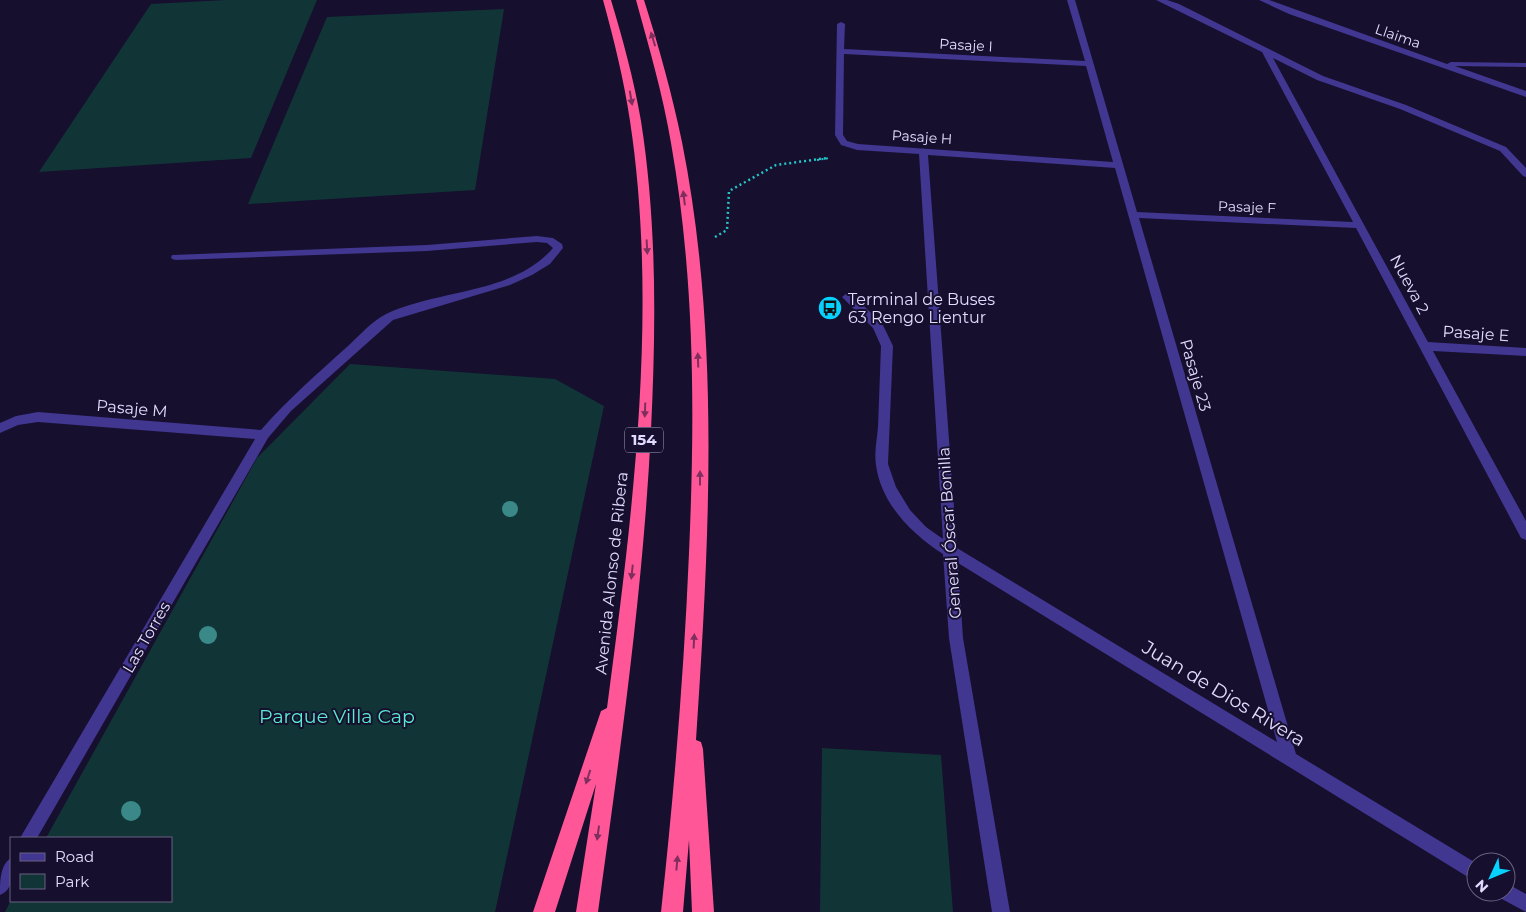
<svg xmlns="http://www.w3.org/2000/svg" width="1526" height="912" viewBox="0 0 1526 912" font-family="Montserrat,sans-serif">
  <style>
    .green { fill: #113537 }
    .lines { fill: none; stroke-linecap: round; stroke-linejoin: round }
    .path-far1 { stroke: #25c4c9; stroke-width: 2; stroke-dasharray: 2 2.5; stroke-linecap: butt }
    .path { stroke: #25c4c9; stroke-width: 2.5; stroke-dasharray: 2 3; stroke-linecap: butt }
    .minor { fill: #413690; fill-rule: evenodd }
    .highway { fill: #ff5698; fill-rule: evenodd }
    .tree { fill: #3b8888 }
    .oneway { fill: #7f2f5d }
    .labels { text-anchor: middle; stroke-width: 4; stroke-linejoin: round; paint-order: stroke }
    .far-street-label { font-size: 14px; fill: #e2dbff; stroke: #160f2d }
    .shield { fill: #160f2d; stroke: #a59ec0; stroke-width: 1 }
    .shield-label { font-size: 15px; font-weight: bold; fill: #e2dbff }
    .street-label { font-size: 16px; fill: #e2dbff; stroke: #160f2d }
    .poi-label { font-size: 16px; fill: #e2dbff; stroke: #160f2d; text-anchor: start }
    .near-street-label { font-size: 19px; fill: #e2dbff; stroke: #160f2d }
    .near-park-label { font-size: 19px; fill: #5aebd3; stroke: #160f2d }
  </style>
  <rect width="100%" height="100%" fill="#160f2d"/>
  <path class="green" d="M226,0H317L251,158L39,172L151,4Z
    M504,9L475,190L248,204L327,17Z
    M350,364L555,379L604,406L495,912H5L11,900L171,901V838H46L257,458Z
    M822,748L941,755L953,912H820Z"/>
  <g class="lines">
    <path class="path-far1" d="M817,160L830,158"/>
    <path class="path" d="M715,237L727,230L729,191L776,165L827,158"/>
    <path class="minor" d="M1067,0H1075L1137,212L1353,222L1262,52L1156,0H1167L1179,4L1323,76L1406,105L1506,147L1526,168V177L1523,176L1500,151L1400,109L1317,80L1273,58L1428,342L1526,348V356L1433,351L1526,521V540L1521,538L1356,228L1139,218L1296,754L1476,863V882L958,563L963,638L1010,912H992L949,638L943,554C912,534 881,504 876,465C874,453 877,439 878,427C879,400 880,373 881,346L873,328L842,297L847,293L851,294L882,323L893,346L888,464L896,487L910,510L926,527L943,539L919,154L857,150L841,145L835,135L837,24L841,22L845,24L844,49L1085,61ZM844,54L1086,66L1113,162L858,144L847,141L843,135ZM928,155L1115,168L1277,742L957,548Z
      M1259,0H1269L1447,64L1451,62L1526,63V67L1455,66L1526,91V97L1289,14Z
      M537,236L553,238L562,244L563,248L550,264L532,275L510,285L393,320L291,411L268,438L37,838H20L255,439L38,422L18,425L0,433V423L16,416L38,412L261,430C288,399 318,373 348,346C360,335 372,321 386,314C439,289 512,295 553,248L547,243L537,242L427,251L176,260L172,259L171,257L172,255L427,245Z
      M11,858C12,872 15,889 0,895C0,881 0,865 11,858Z
      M1506,883L1526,894V912L1500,898L1497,892H1506Z"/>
    <path class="highway" d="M603,0H611C623,40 634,80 641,121C657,223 656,327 651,430C643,592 620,752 598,912H576L596,784L555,912H533L599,717L601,711L607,708C632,519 659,312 630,121C624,80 614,40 603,0Z
      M636,0H644C659,47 672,94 682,142C721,338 709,543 696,740L701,742L703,749L714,912H692L689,840L683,912H661C674,793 684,673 689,553C695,416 695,278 671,143C663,95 649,47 636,0Z"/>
  </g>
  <g class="tree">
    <circle cx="510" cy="509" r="8"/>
    <circle cx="208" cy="635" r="9"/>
    <circle cx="131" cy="811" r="10"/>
  </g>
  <defs><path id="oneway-solid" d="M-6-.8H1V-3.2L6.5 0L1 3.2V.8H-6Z" transform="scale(1.25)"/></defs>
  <g class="oneway">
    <use href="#oneway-solid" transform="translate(653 39) rotate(-107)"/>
    <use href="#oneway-solid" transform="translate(631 98) rotate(80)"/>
    <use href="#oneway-solid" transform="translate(684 198) rotate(-97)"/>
    <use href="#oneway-solid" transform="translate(647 247) rotate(87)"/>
    <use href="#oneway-solid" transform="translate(698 360) rotate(-92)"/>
    <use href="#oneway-solid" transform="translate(645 410) rotate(92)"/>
    <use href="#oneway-solid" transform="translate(700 478) rotate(-90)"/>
    <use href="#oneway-solid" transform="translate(632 572) rotate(96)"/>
    <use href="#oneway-solid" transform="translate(694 641) rotate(-87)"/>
    <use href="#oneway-solid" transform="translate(588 777) rotate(108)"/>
    <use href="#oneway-solid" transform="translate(598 833) rotate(98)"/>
    <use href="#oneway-solid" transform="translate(677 863) rotate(-85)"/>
  </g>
  <defs>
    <g id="bus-disc" transform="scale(1.25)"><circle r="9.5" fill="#07d1ff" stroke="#160f2d"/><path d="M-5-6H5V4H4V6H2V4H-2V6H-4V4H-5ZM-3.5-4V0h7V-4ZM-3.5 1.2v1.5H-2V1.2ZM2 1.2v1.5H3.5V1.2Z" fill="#111"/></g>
  </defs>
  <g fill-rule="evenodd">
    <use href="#bus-disc" x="830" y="308"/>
  </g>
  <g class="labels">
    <g class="far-street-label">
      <text transform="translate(1398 36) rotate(19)" y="5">Llaima</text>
      <text transform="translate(966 45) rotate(3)" y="5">Pasaje I</text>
      <text transform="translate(922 137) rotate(4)" y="5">Pasaje H</text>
      <text transform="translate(1247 207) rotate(2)" y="5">Pasaje F</text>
    </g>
    <rect class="shield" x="625" y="427.5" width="38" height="25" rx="4"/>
    <g class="shield-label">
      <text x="644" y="445">154</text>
    </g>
    <g class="street-label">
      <text transform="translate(1410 284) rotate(62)" y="6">Nueva 2</text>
      <text transform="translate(1476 333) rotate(4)" y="6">Pasaje E</text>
      <text transform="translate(1196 375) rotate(74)" y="6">Pasaje 23</text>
      <text transform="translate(132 408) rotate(5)" y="6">Pasaje M</text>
      <text transform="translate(949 533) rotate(-94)" y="6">General Óscar Bonilla</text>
      <text transform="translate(611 573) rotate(-84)" y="6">Avenida Alonso de Ribera</text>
      <text transform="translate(146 637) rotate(-60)" y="6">Las Torres</text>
    </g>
    <g class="poi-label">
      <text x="848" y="305">Terminal de Buses<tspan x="848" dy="18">63 Rengo Lientur</tspan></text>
    </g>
    <g class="near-street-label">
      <text transform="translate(1224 693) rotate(31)" y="7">Juan de Dios Rivera</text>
    </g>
    <g class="near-park-label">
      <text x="337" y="723">Parque Villa Cap</text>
    </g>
  </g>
  <rect x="10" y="837" width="162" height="65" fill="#160f2d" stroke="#686181"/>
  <rect x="20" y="853" width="25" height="8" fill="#413690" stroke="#686181"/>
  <text x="55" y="862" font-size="15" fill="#e2dbff">Road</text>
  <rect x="20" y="874" width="25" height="15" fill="#113537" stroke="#686181"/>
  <text x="55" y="887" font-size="15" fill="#e2dbff">Park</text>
  <g transform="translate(1491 877) rotate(226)"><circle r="24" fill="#160f2d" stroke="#686181"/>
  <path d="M0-4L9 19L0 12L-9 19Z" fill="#07d1ff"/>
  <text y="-8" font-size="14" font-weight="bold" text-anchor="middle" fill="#e2dbff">N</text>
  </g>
</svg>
